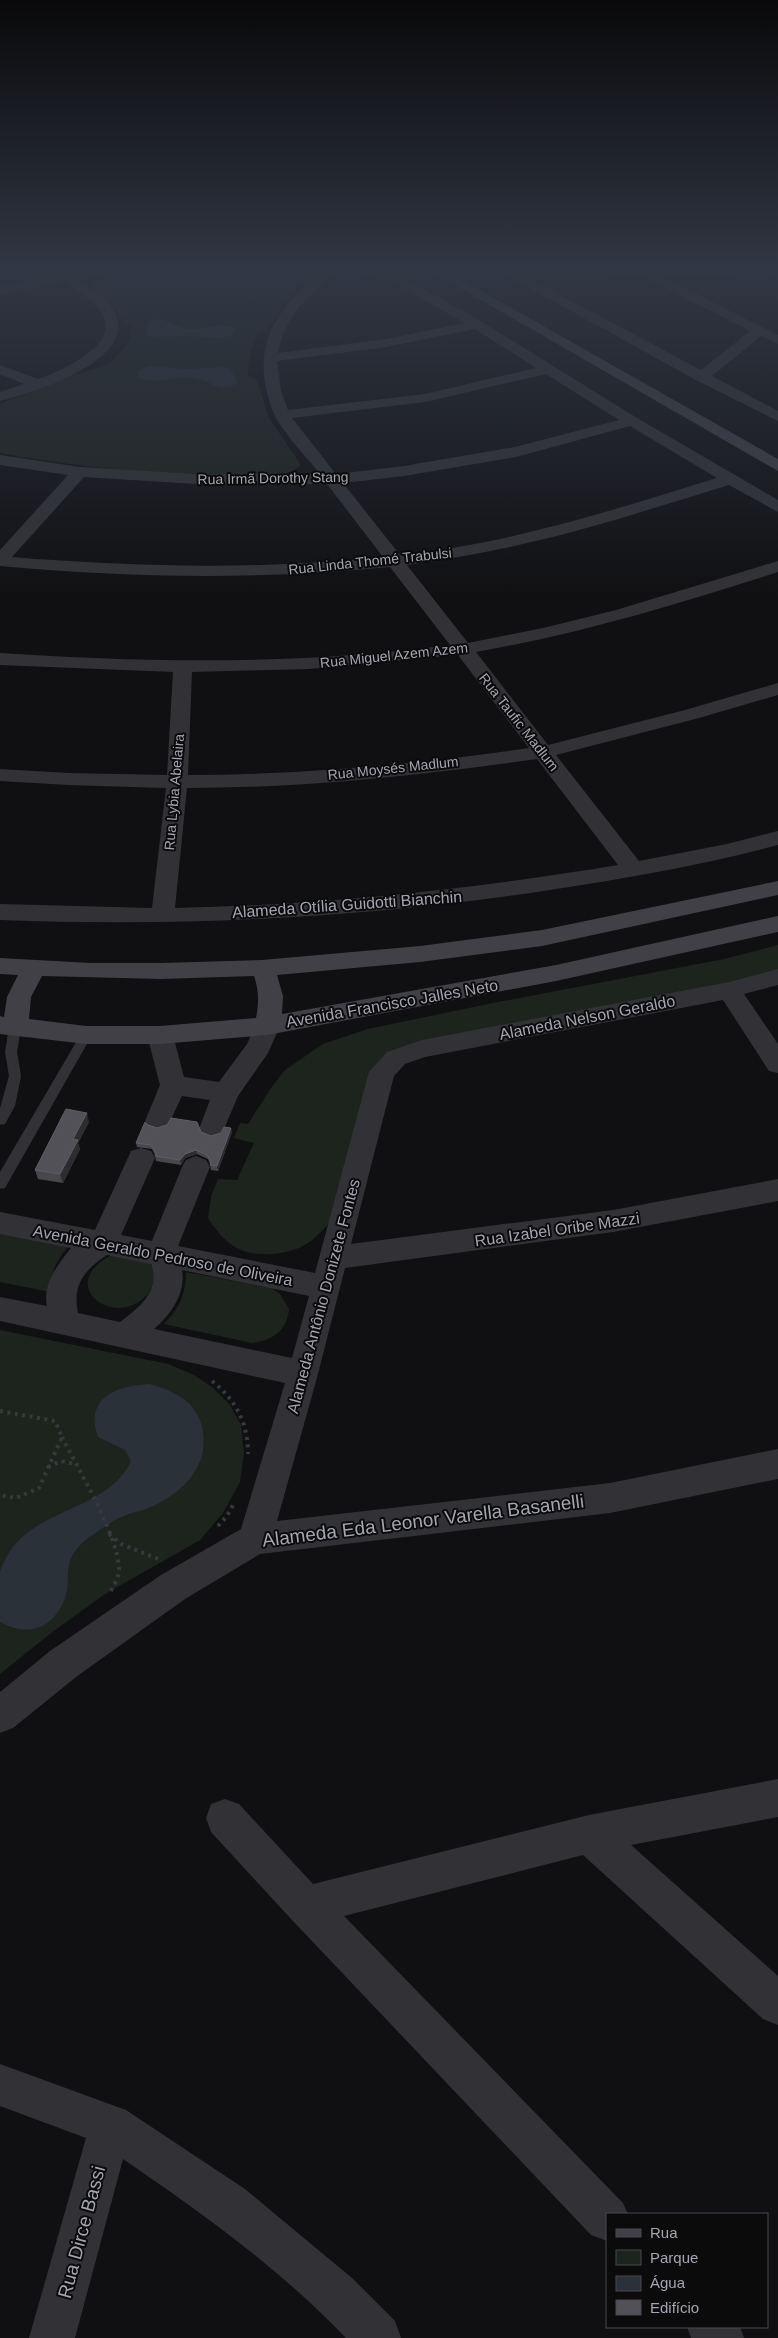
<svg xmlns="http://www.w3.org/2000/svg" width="778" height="2338" viewBox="0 0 778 2338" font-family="Arial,sans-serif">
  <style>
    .green { fill: #1d241e }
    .water { fill: #2b3139 }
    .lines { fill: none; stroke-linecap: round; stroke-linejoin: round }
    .path { stroke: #38383d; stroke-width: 4; stroke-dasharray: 3 4.5; stroke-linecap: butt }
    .lane { fill: #323236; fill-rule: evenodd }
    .street { fill: #323236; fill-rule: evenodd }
    .secondary { fill: #404046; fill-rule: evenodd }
    .wall { fill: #47474c }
    .shaded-wall { fill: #2d2d30 }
    .building { fill: #515157; stroke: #5e5e65 }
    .labels { text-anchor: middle; stroke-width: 4; stroke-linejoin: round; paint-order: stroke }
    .far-street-label { font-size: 14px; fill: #a3a5b1; stroke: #0c0b0c }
    .street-label { font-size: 16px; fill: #a3a5b1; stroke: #0c0b0c }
    .near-street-label { font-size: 19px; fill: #a3a5b1; stroke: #0c0b0c }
  </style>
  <rect width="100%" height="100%" fill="#101012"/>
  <path class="green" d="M124,271H315L294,291L266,331L257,334L249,357L248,376L257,380L269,418L297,459L300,465C289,479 258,474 242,474C160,475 80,468 0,453V404L79,373L102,367L113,360L127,345L133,327L123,323C119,303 94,298 90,283L107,274Z
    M778,945V970L725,983L391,1053L330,1222C322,1231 312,1242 301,1247C283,1255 255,1258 237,1248C224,1241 216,1230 208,1218L211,1197L218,1179L237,1180L254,1143L234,1138L240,1123L248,1124L271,1088L285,1070L323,1044L368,1029L488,1004L724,959Z
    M0,1230L73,1242C58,1256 51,1271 50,1292L0,1282Z
    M112,1255C122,1256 134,1256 143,1259C158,1264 155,1286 147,1295C112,1331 55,1283 112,1255Z
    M186,1272L271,1288L280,1294L289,1309C287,1331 273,1340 252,1343L164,1324C179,1309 186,1294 186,1272Z
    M0,1330L168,1364L194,1375L212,1387L230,1405L241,1425L244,1453L240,1482L223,1513L200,1540L105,1594L51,1633L0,1674Z"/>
  <path class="water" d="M157,319C168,319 176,328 188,329C203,331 217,323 232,327L235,331L230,336L219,338L187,336L156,337L146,335L148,322Z
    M149,366L186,369L225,367L230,369L238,382C222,395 211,381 195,378C176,374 156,387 138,377L139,371Z
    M149,1384C173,1390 196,1401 202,1427C211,1466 182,1494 148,1508C137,1512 123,1515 113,1521C107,1525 86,1539 82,1543C59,1566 74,1580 63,1603C50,1631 25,1636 0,1622C0,1606 0,1588 0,1572C1,1567 4,1562 6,1558C32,1507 108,1512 131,1461L125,1450L98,1437C84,1398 116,1386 149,1384Z"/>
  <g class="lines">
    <path class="path" d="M212,1381C236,1400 248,1423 248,1454
      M0,1411L55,1421L62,1437L39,1488L16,1498L0,1495
      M62,1437C78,1469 118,1535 119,1569C119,1578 113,1587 109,1594
      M48,1467L61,1461L75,1464
      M218,1526L227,1516L234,1503
      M109,1534L121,1544L161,1560"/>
    <path class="lane" d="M15,1023L21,1027L17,1052L21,1076L15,1106L5,1124L0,1125V1108L9,1076L5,1052L9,1027Z
      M86,1031L92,1035L5,1188L0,1189V1172L82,1032Z"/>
    <path class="street" d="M83,271H110L108,274L78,280C90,289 109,298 115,313C138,361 32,393 0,401V392L24,384L0,374V365L38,379C60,371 123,345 101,312C94,300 77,291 65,282L0,295V287Z
      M320,271H334C329,278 321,284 315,290C297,308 282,327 278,353L386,339L465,323L387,279L361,275L355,271L395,273L482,322L637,418L778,500V512L729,485C662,505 595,528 527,543C487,553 447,559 407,565L468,643L543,628L616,610L778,561V572C679,604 579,634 476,652L548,745L685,710L778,683V695L699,718L556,755L639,861L727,844L778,831V845C703,865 627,878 550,890C367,918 185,927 0,920V904L152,908L166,788L68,785L0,781V769L68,773L167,775L173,672L0,665V653C149,663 302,665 450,645L390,567C260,580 131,578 0,566V550L68,475L0,465V455L80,467L196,474H320C305,455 286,436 275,416C270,406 267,393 265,383C257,333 286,302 320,271ZM475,329L536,368L425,394L288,410L281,391L277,361L386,347ZM546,374L619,420L515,447L404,466L336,474L292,418L425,402ZM630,426L717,478C613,510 509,544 400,555L343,483L404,476L516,457ZM84,477L196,484H327L383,557C259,570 136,567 12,557ZM458,655L529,748C416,764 302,775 188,775L192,672L309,669ZM537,759L618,865C472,889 324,905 175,908L187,788C304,788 421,775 537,759Z
      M499,271L519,273L737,271L731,275L663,277L778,335V344L761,336L712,376L778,411V421L696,380ZM645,277L646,278L750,331L701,370L532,280Z
      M764,271H778V279Z
      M778,969V985L744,994L778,1044V1073L769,1071L723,1000L425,1057L405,1064L394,1076L351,1244L613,1210L778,1179V1201L613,1232L345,1268L318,1374L277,1521L610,1483L778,1449V1479L610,1513L260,1554L185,1599L76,1677L13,1728L0,1733V1692L50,1651L161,1575L241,1529L285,1383L0,1321V1297L47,1306C42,1285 58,1264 71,1248L0,1234V1212L95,1230L131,1151L141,1148L151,1151L155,1158L121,1235L152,1241L182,1167L186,1160L196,1156L206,1160L210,1167L178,1246L315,1273L369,1072L387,1052L422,1040L729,982ZM107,1255L151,1264C161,1291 139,1308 120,1322L78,1313C72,1285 84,1270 107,1255ZM182,1270L309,1296L292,1358L154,1329C171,1315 186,1293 182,1270Z
      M267,1017L276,1020L280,1026L268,1053L238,1096L221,1136L212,1139L203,1136L199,1129L210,1100L182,1096L167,1128L158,1131L149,1128L145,1121L160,1085L147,1035L151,1029L160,1026L169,1029L173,1035L184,1077L219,1082L247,1044L258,1020Z
      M778,1779V1817L631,1845L778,1976V2025L763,2019L583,1855L344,1916L623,2203L628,2214H607V2241L591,2235L292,1920L211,1832L206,1818L211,1804L225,1799L239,1804L313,1884L589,1815Z
      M0,2064L126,2110L245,2189L352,2278L395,2321L401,2338H346C280,2269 202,2213 123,2159L75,2338H29L86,2138L0,2106Z
      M687,2327H740L744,2338H691Z"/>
    <path class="secondary" d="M431,271H446L778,459V471Z
      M778,881V895L542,946L420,962L277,975L283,996L282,1014L556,965L778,916V932L556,981L267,1035L160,1044H86L0,1034V1016L4,1017L7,997L18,975L0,974V958L91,963H161L262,960L420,946L542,930ZM42,976L161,979L254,976C259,990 259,1003 256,1018L160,1026H86L29,1019L31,997Z"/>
  </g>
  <path class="wall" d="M89,1122L78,1143L80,1149L63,1183L38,1179L35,1170Z
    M148,1125L157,1128L201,1132L211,1136L232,1132L218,1171L211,1170L210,1164L208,1159L197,1154L185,1158L181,1165L156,1161L155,1155L152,1149L137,1147L136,1143Z"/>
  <path class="shaded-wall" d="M87,1113L89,1122L78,1143L80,1149L63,1183L60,1174L73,1139Z
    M231,1128L232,1132L218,1171L217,1166Z
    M196,1150L197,1154L185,1158L181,1165L180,1160L185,1154Z"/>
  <path class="building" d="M66,1109L87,1113L73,1139L78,1140L60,1174L35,1170Z
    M171,1118L197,1122L201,1132L211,1136L221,1133L224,1127L231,1128L217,1166L210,1165L211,1162L207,1155L196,1150L185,1154L180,1160L155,1156L156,1153L151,1145L136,1143L145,1122L148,1125L157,1128L167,1125Z"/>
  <linearGradient id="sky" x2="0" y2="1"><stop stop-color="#09090a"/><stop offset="0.45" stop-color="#313744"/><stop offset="1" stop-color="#313744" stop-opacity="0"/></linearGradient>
  <rect width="778" height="599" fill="url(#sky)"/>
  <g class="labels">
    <g class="far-street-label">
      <text transform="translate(273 478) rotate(-1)" y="5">Rua Irmã Dorothy Stang</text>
      <text transform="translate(370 561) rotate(-6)" y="5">Rua Linda Thomé Trabulsi</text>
      <text transform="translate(394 655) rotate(-6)" y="5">Rua Miguel Azem Azem</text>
      <text transform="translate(519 722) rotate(52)" y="5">Rua Taufic Madlum</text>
      <text transform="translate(393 768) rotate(-6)" y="5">Rua Moysés Madlum</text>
      <text transform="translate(174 792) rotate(-85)" y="5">Rua Lybia Abelaira</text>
    </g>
    <g class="street-label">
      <text transform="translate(347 904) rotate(-4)" y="6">Alameda Otília Guidotti Bianchin</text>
      <text transform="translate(392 1003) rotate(-10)" y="6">Avenida Francisco Jalles Neto</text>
      <text transform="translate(587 1017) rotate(-11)" y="6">Alameda Nelson Geraldo</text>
      <text transform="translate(557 1229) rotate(-8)" y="6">Rua Izabel Oribe Mazzi</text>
      <text transform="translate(163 1255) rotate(11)" y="6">Avenida Geraldo Pedroso de Oliveira</text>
      <text transform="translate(323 1296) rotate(-75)" y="6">Alameda Antônio Donizete Fontes</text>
    </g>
    <g class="near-street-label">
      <text transform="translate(423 1520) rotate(-7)" y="7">Alameda Eda Leonor Varella Basanelli</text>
      <text transform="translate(81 2232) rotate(-75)" y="7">Rua Dirce Bassi</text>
    </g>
  </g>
  <rect x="606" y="2213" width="162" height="115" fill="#0c0b0c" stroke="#48494e"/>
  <rect x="616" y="2229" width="25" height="8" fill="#404046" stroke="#48494e"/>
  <text x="650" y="2238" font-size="15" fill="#a3a5b1">Rua</text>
  <rect x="616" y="2250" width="25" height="15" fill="#1d241e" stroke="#48494e"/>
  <text x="650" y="2263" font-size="15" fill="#a3a5b1">Parque</text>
  <rect x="616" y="2276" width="25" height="15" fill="#2b3139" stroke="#48494e"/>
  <text x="650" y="2288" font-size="15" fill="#a3a5b1">Água</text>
  <rect x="616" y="2300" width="25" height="15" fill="#515157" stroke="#48494e"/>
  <text x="650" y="2313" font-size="15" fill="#a3a5b1">Edifício</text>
</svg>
